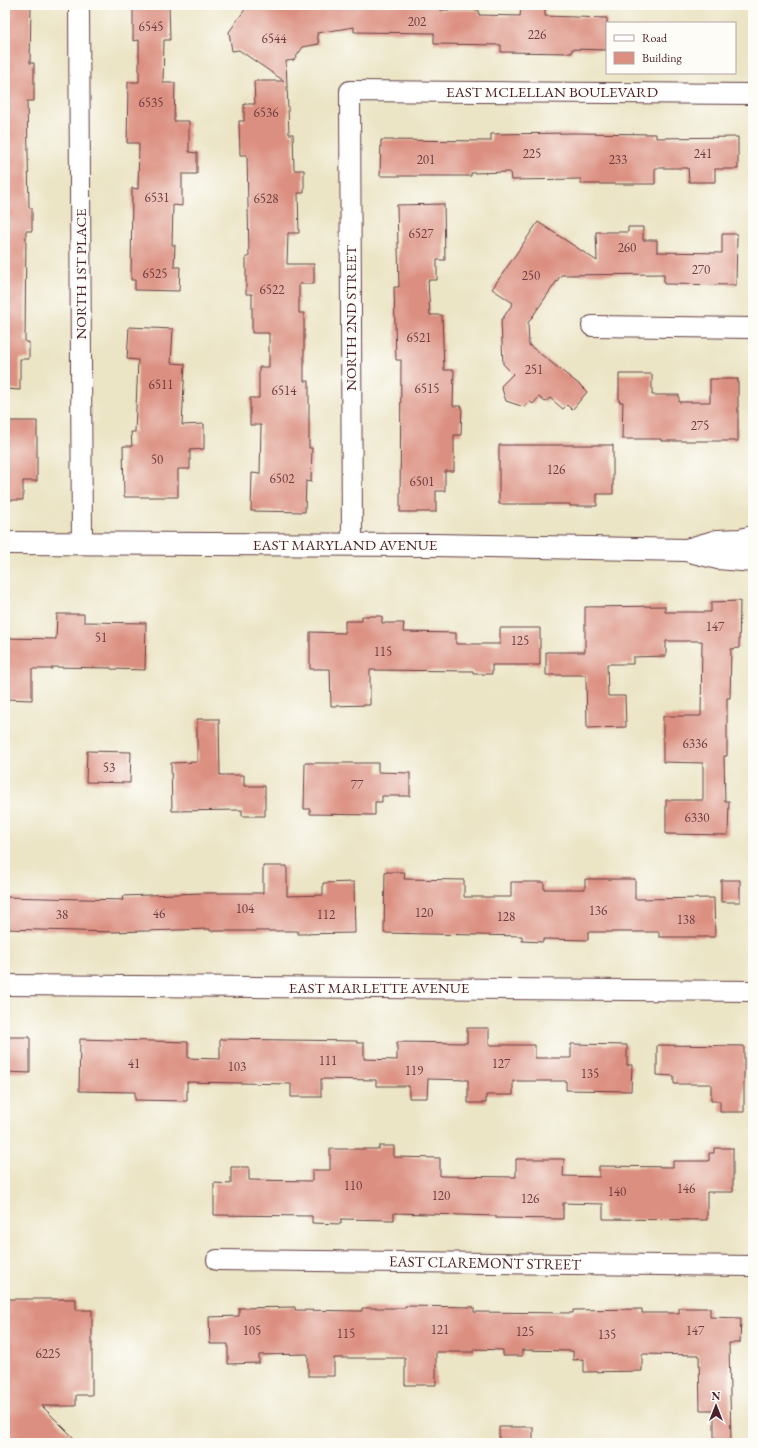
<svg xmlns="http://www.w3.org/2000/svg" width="758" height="1448" viewBox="0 0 758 1448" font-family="'EB Garamond',serif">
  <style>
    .building { fill: #db8f80 }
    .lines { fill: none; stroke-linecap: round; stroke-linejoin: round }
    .street-casing { stroke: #623d42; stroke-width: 22 }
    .secondary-casing { stroke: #623d42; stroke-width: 24 }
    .street { stroke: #fff; stroke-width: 20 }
    .secondary { stroke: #fff; stroke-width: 22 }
    .labels { text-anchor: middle; stroke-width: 4; stroke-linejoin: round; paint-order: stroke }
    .number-label { font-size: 13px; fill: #6e3b40 }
    .street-label { font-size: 15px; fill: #4a1f2b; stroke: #fdfcf7 }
  </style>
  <rect width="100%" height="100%" fill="#fdfcf7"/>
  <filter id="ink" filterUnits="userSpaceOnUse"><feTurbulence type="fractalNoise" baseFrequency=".025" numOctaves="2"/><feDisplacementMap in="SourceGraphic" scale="8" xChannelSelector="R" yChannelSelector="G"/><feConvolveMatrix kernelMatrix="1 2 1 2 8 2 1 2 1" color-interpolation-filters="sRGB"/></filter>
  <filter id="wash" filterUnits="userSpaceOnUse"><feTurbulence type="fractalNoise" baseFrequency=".012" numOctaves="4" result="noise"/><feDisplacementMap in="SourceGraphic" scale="16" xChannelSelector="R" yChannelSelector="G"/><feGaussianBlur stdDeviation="0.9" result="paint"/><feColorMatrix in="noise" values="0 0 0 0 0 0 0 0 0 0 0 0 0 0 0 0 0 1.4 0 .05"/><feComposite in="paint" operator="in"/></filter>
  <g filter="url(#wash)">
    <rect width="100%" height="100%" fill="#ebe4c5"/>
    <g id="blocks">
      <path class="building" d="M5,5H31L30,63H34V101H27L29,208H32V231H26L25,342H29V359H20V390L5,389Z
        M133,5H169L170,40H164L163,83H175L174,121H189V152L197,153V174H182V206L173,205L172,245H175L174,267H180L179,291L135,290V280H131L132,188L138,189L139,143H127L128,82H139V40L133,41Z
        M248,5H440V10H479V15L520,16L521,7L545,8V16L607,18V50L572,49V53L501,52V45L434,44V33L354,32V27L317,33L319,44L303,47L294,60L286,61L289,134H293L294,170H304V193H298L299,233H288L287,264H314V284H299V313H304V381H309V448H312L311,482L306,481L305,512L251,511L252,473L260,474L261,425H250V398H259V367H269V333H252V294H246V257H249L247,155H240L239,121H244V104H255L254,81H284L239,50L232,51L229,32Z
        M574,133L656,134V138L738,137V169H715V182H689L688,168H655V184H581V179L511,180L510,172L471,173V176H380L381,140L491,141V134Z
        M444,204L445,260H437V280H428L430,315H442L444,370H454L453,406H462L461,435H454V471H445V491H436V512H400L401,360H396L394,287H399L397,205Z
        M538,222L597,261L596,232H628V227H643V240H657V252L722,253V234H737L736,285L664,284V274L561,275L528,323L529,345L580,385L587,392L572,410L567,405L563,409L550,398L545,402L539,397L533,404L529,401L524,407L506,401L501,386L513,374L503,364L501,321L513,303L492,289Z
        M129,327L173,329L171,363L185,364L182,425L204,424V449L190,450V469H178V497H124L123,446H132L131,432H135L138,360L127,359Z
        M619,374H652V395H679V402H710V379H738V441H661V439H622L623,402H619Z
        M5,421H37V481H23V500H5Z
        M499,445H613V494H597V506H570V504H499Z
        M740,601L739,648L731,649L730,698H727V756H724L725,801H729L728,835L666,834V800H703V763L663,762V716H701L702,641H666V656L633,657V664H607L608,696H625L626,727L587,728L586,675H546V652H585V607L665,606V612H711V602Z
        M57,614H84V622L146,623L145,670L111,669V668L52,667V669H32V700L5,699V638L56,639Z
        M362,616H382V623H404L403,632L456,633V644H500V628H540V665H492V674H473V671L370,670V705L331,706L330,669H310V632L345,633V621H362Z
        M197,719H219L220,775H244V786H265V816H242V810L172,811L171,763L197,762Z
        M87,751L131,752L130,783L86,782Z
        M305,763H378V772L410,773V796H382V802H375V815L310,814V809H304Z
        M263,866H287V896L323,895V883L354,882L355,933L298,934V931H210V929L112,932L5,929V897L123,900L122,896L203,893H263Z
        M385,872H405L404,879L464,880V897H511V882H544V889H585V879H635V899L714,898L715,937H659V932H588V940L543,939V942L522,941V936L384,933Z
        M721,880H740V902H721Z
        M467,1028H489V1045H535V1058H571V1044L627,1045V1065H632L631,1091L566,1090V1081H513V1095H486V1103H468V1080L428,1079L427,1098H409V1086H376V1080L321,1079V1097H291V1084L187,1082V1101L135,1100V1092L79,1091L80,1039L188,1042V1058L220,1059V1039L357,1041V1043H364V1059L397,1060V1042L467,1043Z
        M5,1037H30V1073L5,1072Z
        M657,1045L744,1046V1112H720V1101H711V1084H674V1076L657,1075Z
        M379,1146H394V1157L440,1158V1176L516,1177V1159H564L563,1176L599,1177V1166L673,1167V1161H709V1153H714V1148H733V1192H707V1220L603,1219V1204L563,1203V1219L496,1218V1216L394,1213V1220L341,1219V1224L312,1223V1216L214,1215V1183L231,1184V1167H249V1180L312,1181V1170H330V1149H379Z
        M5,1299H76V1310H92V1395H76V1406H42L79,1443H5Z
        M405,1306L474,1307V1312L573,1313V1310L642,1309V1313H679V1308H710V1317L741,1318L740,1343H729L731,1443H714V1410H700L699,1355L642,1354V1371L584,1372V1359L573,1360V1351L522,1350V1356H503V1350L474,1349V1352H436V1385H405V1358H334V1376H308V1354L259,1355V1363L228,1364V1344H210L209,1317L239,1316V1308L295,1307V1310L362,1311V1308H405Z
        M499,1427H533V1443H499Z"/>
    </g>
  </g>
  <g filter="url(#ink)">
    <use href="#blocks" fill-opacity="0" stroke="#623d42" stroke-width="1"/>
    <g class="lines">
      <g class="street-casing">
        <path id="street" d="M79,5L82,544
          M592,326L753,328
          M352,545L350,91L753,94
          M5,985L753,991
          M217,1260L753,1266"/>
      </g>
      <g class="secondary-casing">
        <path id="secondary" d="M5,543L434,545L686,550L718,558L753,561
          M686,550L717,541L741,540L753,537"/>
      </g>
      <use href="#street" class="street"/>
      <use href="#secondary" class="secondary"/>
    </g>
  </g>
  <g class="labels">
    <g class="number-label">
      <text x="417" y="26">202</text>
      <text x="151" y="31">6545</text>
      <text x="537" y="39">226</text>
      <text x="274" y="43">6544</text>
      <text x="151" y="107">6535</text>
      <text x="266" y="117">6536</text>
      <text x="532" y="158">225</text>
      <text x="703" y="158">241</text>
      <text x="426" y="164">201</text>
      <text x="618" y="164">233</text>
      <text x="157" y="202">6531</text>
      <text x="266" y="203">6528</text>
      <text x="421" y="238">6527</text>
      <text x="627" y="252">260</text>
      <text x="701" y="274">270</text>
      <text x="155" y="278">6525</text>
      <text x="531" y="280">250</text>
      <text x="272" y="294">6522</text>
      <text x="419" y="342">6521</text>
      <text x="534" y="374">251</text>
      <text x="161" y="389">6511</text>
      <text x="427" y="393">6515</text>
      <text x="284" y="395">6514</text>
      <text x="700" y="430">275</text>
      <text x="157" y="464">50</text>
      <text x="556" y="474">126</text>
      <text x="282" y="483">6502</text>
      <text x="422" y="486">6501</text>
      <text x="715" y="631">147</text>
      <text x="101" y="642">51</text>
      <text x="520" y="645">125</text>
      <text x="383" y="656">115</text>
      <text x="695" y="748">6336</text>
      <text x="109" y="772">53</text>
      <text x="357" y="789">77</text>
      <text x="697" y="822">6330</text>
      <text x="245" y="913">104</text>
      <text x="598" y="915">136</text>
      <text x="424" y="917">120</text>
      <text x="159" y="918">46</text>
      <text x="62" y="919">38</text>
      <text x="326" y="919">112</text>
      <text x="506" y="921">128</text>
      <text x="686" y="924">138</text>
      <text x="328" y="1065">111</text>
      <text x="134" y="1068">41</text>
      <text x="501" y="1068">127</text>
      <text x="237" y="1071">103</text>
      <text x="414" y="1075">119</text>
      <text x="590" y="1078">135</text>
      <text x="353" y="1190">110</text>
      <text x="686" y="1193">146</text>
      <text x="617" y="1196">140</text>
      <text x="441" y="1200">120</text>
      <text x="530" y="1203">126</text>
      <text x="440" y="1334">121</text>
      <text x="252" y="1335">105</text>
      <text x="695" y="1335">147</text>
      <text x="525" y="1336">125</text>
      <text x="346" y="1338">115</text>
      <text x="607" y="1339">135</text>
      <text x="48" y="1358">6225</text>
    </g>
    <g class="street-label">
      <text x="552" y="97">EAST MCLELLAN BOULEVARD</text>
      <text transform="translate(81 274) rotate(-90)" y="5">NORTH 1ST PLACE</text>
      <text transform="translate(351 318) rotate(-90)" y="5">NORTH 2ND STREET</text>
      <text x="345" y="550">EAST MARYLAND AVENUE</text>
      <text x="379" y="993">EAST MARLETTE AVENUE</text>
      <text transform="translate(485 1263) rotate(1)" y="5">EAST CLAREMONT STREET</text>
    </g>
  </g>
  <rect width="758" height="1448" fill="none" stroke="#fdfcf7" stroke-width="20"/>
  <rect x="606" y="22" width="130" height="52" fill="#fdfcf7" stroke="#b5a4a5"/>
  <rect x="614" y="35" width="20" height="6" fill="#ffffff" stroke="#b5a4a5"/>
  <text x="642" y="42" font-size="12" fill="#4a1f2b">Road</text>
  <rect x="614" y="52" width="20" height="12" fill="#db8f80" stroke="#b5a4a5"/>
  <text x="642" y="62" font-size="12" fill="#4a1f2b">Building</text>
  <g transform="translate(716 1406)" stroke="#fdfcf7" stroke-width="3" paint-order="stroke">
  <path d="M0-3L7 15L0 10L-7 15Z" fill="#4a1f2b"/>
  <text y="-6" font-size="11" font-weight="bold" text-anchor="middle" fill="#4a1f2b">N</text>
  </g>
</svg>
